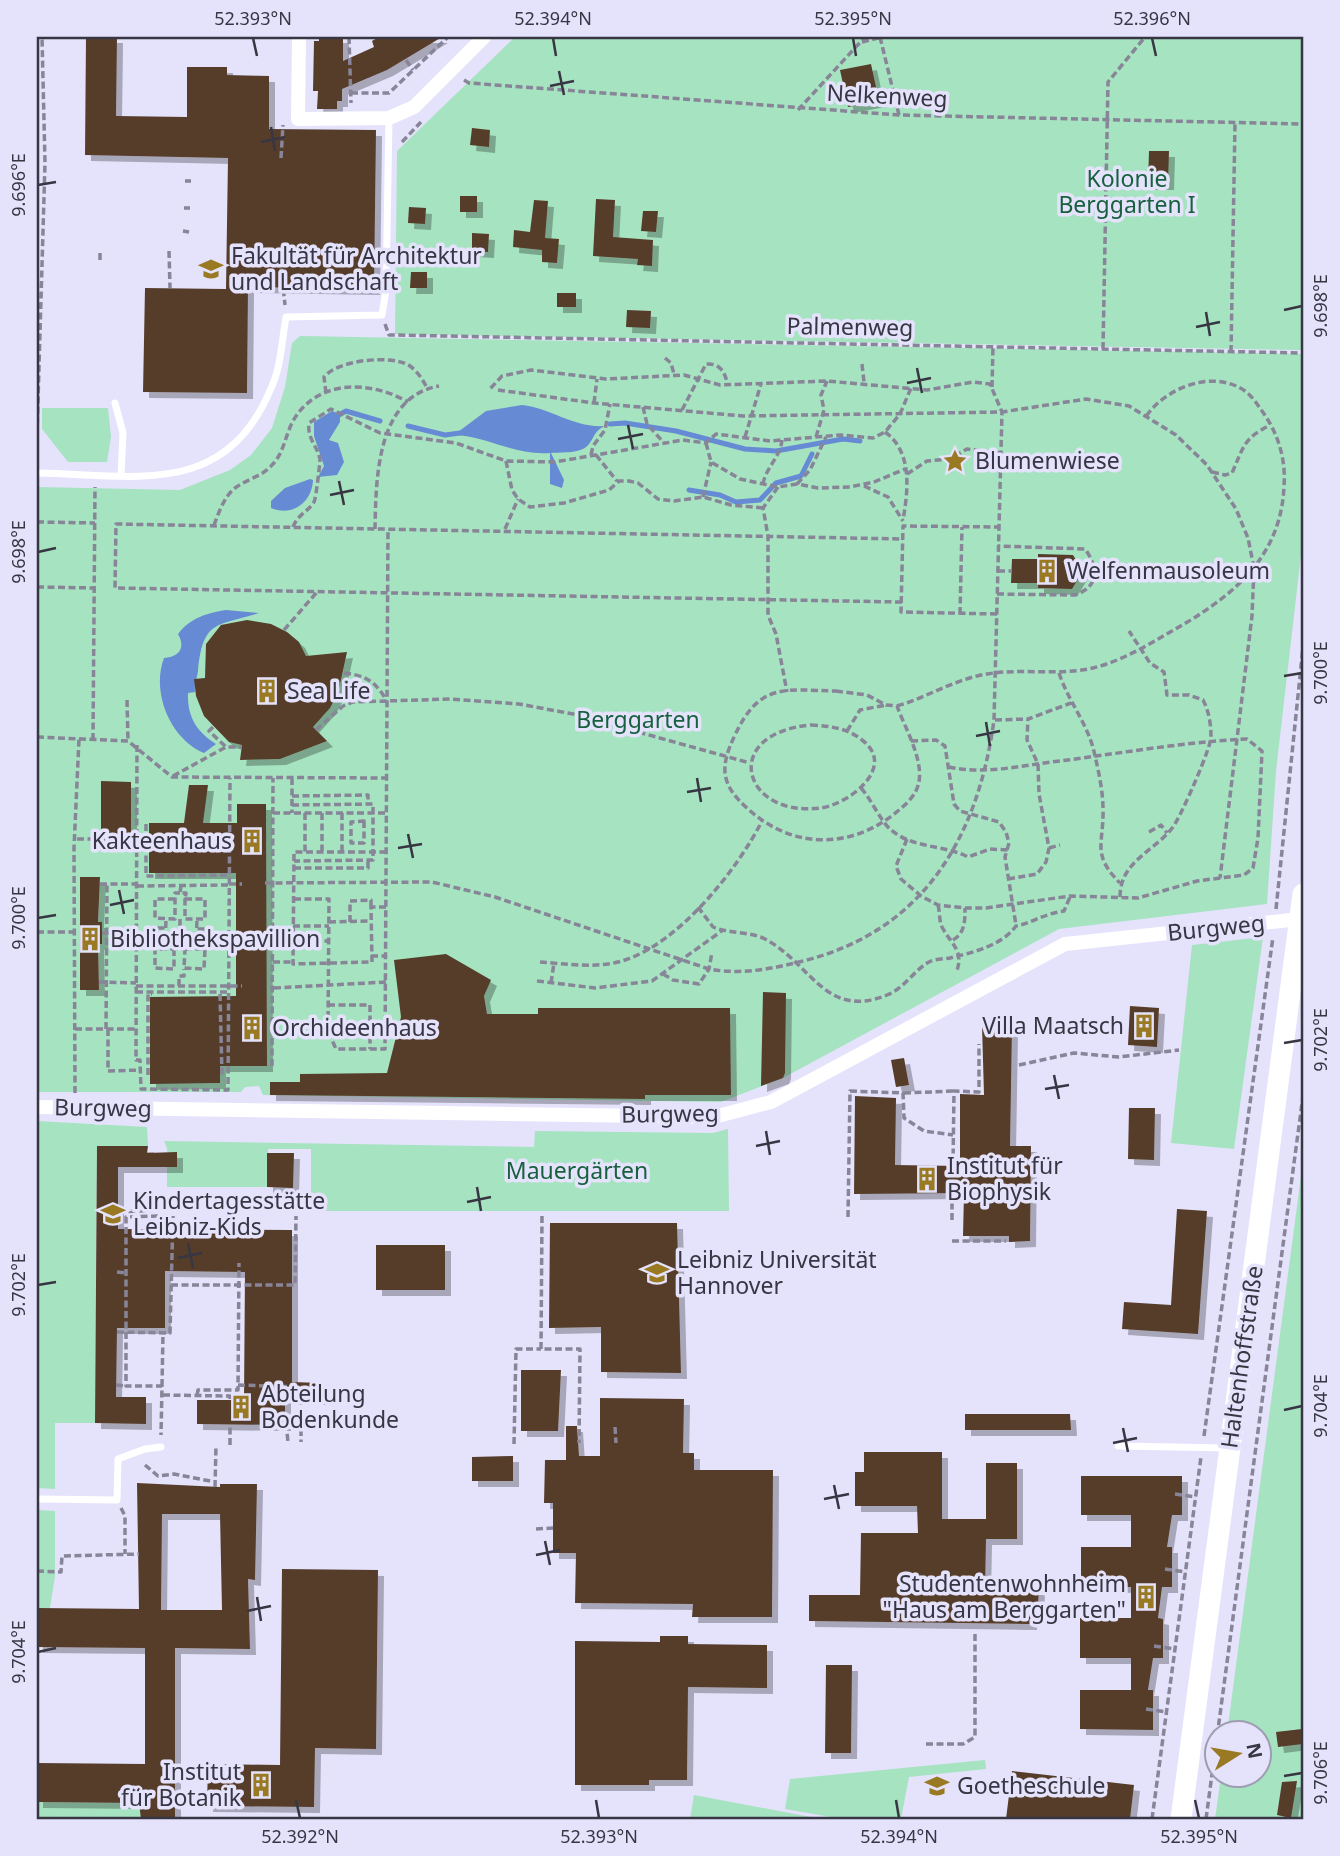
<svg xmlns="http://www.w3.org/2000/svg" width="1340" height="1856" viewBox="0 0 1340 1856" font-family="'Noto Sans',sans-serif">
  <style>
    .green { fill: #a6e3c0; fill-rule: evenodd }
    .water { fill: #668ad4 }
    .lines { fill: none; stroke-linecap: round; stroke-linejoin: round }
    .stream { stroke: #668ad4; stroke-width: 5 }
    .building { fill: #563e2c; fill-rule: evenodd; filter: url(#shadow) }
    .path { stroke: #878597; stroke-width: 3.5; stroke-dasharray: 7 3.5; stroke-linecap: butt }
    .lane { stroke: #fff; stroke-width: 7 }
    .street { stroke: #fff; stroke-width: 14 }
    .secondary { stroke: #fff; stroke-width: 21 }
    .ticks { fill: none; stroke: #373642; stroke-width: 2.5 }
    .labels { text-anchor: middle; stroke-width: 7; stroke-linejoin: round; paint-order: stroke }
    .street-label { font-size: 23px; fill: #373642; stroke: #e5e2fc }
    .park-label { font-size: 23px; fill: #18613f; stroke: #e5e2fc }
    .poi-label { font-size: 23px; fill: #373642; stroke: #e5e2fc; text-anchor: start }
    .neatline { fill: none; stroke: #373642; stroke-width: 2.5 }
    .ticks-label { font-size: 18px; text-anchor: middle; fill: #373642 }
  </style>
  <defs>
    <filter id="shadow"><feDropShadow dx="6" dy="6" stdDeviation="0" flood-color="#0004"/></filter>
  </defs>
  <rect width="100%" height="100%" fill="#e5e2fc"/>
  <path class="green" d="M515,37H1303V350L395,334L397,151Z
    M300,336L1303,354L1301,555L1276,771L1267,904L1059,929L783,1078L721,1102L263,1095L259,1086L245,1087L241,1092H37V487L180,490L230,470L251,455L272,428L285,387L292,343ZM81,877H100L98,922H102V944H98L99,990L80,989Z
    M42,408H108L111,437L107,462H68L42,429Z
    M1263,937L1234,1149L1171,1143L1192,945Z
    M37,1121L147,1127L148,1146H97L95,1423H55V1489L37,1488Z
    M728,1129L729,1211H311V1149H268L267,1187H167V1148L164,1141L534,1147L535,1131L713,1133Z
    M1303,1161V1819H1215L1221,1776H1260V1734L1227,1733Z
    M37,1510L55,1511V1576L50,1608H37Z
    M985,1760L986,1769L909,1777L901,1819H842L785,1809L790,1779Z
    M694,1795L822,1819H690Z
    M37,1802L146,1803L141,1819H37Z"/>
  <path class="water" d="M522,405C551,408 574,428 604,426C594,432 595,436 589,444C582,454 562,452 551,453L564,480L562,488L550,484V453C515,456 487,436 454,435L486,411Z
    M332,411L340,414V422L329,440L338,443L344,462L337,475L318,477L324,466L314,436V422Z
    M310,479L313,480C312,502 293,517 271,508V501L285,488Z
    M226,610L259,613C216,626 203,620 198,671C197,679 194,683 195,692L188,693C187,717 197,732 216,744L204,753C170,739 151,692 164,658C179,657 186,648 178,634C190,618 207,613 226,610Z"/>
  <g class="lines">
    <path class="stream" d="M337,416L346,411L380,421
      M610,424L625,423L676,431L745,449L776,451L843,439L860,441
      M408,426L445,435L460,433
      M689,490L720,495L736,502L760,500L776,483L801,476L812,454"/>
  </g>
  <path class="building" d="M86,37H117L116,116L187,117V67H227V75L269,76V129L376,130L374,289L248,287L247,393L143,392L145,288L226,289L228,158L85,155Z
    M319,37H343V61L374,47L372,41L379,37H442L387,70L342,89V101H337V109H317L318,91H313L314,41H319Z
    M871,64L879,101L848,107L840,70Z
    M472,128L490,130L489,147L470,145Z
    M1149,151H1169L1168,184H1148Z
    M460,196H477V212H460Z
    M596,199L615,200L613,237L653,240L652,266L637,265L638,259L593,256Z
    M534,200L548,201L545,238L559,239L557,263L542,262V250L513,247L514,230L530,232Z
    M409,207L426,208L425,224L408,223Z
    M643,211H658L656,232L641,231Z
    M472,233L489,234L488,252L472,251Z
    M411,272H427V288H410Z
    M557,293H576V307H557Z
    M627,310L651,311L650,328L626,327Z
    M1038,554L1073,555L1083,571L1072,589L1038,588V583H1011L1012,559H1038Z
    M247,620L271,624L287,632L299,642L306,656L347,652L338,693L330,708L313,727L327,741L280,759L240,760L242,745L229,742L204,716L196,696L194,679L205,678L206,644L221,625Z
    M101,781L131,782V835H101Z
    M189,785H208L203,823H237V804H266L267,1066H220V1083L150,1084V997L236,996V873H149V823H184Z
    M80,877H100L98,922H102V944H98L99,990H80Z
    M446,954L491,980L484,996L487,1014H538V1008H730L731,1095H645V1099L270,1095V1082H300V1074L387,1073L401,1017L394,960Z
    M763,992L786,993L785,1073L783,1078L761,1086Z
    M1130,1006L1159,1008L1157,1047L1128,1045Z
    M982,1025L1012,1026L1010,1146H1031L1030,1241L1009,1242V1236H963L964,1193L854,1194L855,1096L896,1098L895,1165L960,1166V1094L984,1095Z
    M904,1058L909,1085L896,1087L891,1060Z
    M1129,1108H1155L1154,1160L1128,1159Z
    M97,1146H148L147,1153L177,1152V1167H118V1229L292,1230V1382L321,1383V1399L285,1398V1425L197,1424V1400H244L245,1272L165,1271V1328H117L116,1397H146V1424L95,1423Z
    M267,1153H294L293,1188L267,1187Z
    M1177,1209L1207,1211L1198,1334L1122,1329L1124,1302L1171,1305Z
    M550,1223H677L681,1373L601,1372V1327L549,1328Z
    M376,1245H445V1290H376Z
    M521,1370H561L558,1431H521Z
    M600,1398L684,1399L683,1453H694V1470H773L772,1617H692L693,1604L575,1603L576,1553H553V1503H544L545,1460H566V1426H577L579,1456H600Z
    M965,1414H1070L1071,1430H965Z
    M864,1452H942V1519H986V1463H1017V1539H986L985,1589H1039L1038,1604H1032L1031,1624L809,1621V1595H860L861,1533H918L917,1506H855V1472H864Z
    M513,1456V1481H472V1457Z
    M1081,1476H1182V1515H1172L1167,1547H1172V1587H1162L1158,1618L1163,1619V1658H1153L1148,1690H1153V1730L1080,1729V1690H1131V1658H1080V1618H1131V1587L1081,1586V1547H1131V1515H1081Z
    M137,1483L220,1487V1484H257L255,1580L248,1579L250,1649L175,1648V1819H141L139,1803L37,1802V1763L145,1764V1648L37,1647V1608L139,1609ZM162,1514H220L222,1610H161Z
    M282,1569L378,1570L376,1749L315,1748L314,1807L207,1806L208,1764L280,1765Z
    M660,1636H688V1644L767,1645V1688L688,1687L687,1780H649V1785H575V1641L660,1642Z
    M826,1665H852L851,1753H825Z
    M1302,1729L1303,1744L1278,1747L1276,1732Z
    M1012,1771L1134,1785L1130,1819H1006Z
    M1297,1781L1291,1818L1277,1815L1282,1782Z"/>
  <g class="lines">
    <path class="path" d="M349,37L351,103
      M880,37L899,115
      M862,42L882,37
      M406,60L413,70
      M464,80L469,83L899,115L1303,124
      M351,93H389L448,37
      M798,110L865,37
      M402,142L421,122
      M281,158L283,125
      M185,181H191
      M184,208H190
      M183,231L189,232
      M169,251L170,288
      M280,258L285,305
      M100,260V251
      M385,324L389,335H396L1303,353
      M1103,349L1108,82L1145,37
      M1231,352L1235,123
      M665,358L671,363L674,374
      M862,364L864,382
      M992,387L993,347
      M498,390L594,403L743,416L1002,412L1086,399L1129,406L1176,435L1207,465L1236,509L1248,538L1254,568L1252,616L1220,878
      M326,393L324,377C337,360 392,354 410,366C418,372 423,380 427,388
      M594,403L597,379
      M643,407L647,424L664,443
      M682,410L706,364C719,363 725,371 727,383
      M885,432C913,452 908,491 903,520
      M37,435L45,163L42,37
      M745,437L761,384
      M816,437L824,410L821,395L827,381
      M706,443L711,462L740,479L778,487L797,484L818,488L850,487L874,482L905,469
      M591,455L593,446L605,430L610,404
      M596,455L617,481
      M506,461L512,490L518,499L530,507L564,503L609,490L619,481H629L638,483L658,499L674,501L703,497L731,505L763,508
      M1212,472L1225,475L1232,473C1244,446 1243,439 1270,425
      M907,474L927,461L950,459L967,449L1001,453
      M763,484C766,467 780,458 782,440
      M797,484L810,470L826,437
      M864,486L888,497L903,521
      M778,487L763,508L768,536V615L776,634L787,692
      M703,497L711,462
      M37,522L95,523
      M214,525C219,512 224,497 235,488C247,479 263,476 272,465C284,453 285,436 293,421C317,379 370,380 408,402
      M293,527C298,514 308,512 314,502C316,499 320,463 320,459C317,445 307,439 309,423L331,409L380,433L456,443L506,461L555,462L683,440L706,443L716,434L770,441L840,435L873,438L885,432L900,414L911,388
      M375,529C376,480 376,397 439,386
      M505,529L518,499
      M998,571H1012
      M37,587L94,588
      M997,594L1075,595C1099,587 1099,568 1085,549L998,546
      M902,602L115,588L116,524L903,539
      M960,614L962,527
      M997,614L901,612L903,526L999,527
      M284,630L317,592
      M344,673C364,675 375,681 385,698
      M1059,673C1069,703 1089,725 1095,756C1099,773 1103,792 1103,809C1104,844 1091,854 1120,883
      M836,691L867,695L886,705L897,706C905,728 923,758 919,782C916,797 904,806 893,815C847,850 791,848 748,809C721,785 719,768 735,735C760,682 784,690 836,691Z
      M127,700L128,741
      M897,706C928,697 955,679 987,674C1022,668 1058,676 1093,668C1118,662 1143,648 1165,635C1226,601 1281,562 1284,486C1286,459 1278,433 1262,411C1257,404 1252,396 1245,391C1214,369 1167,387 1147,415
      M995,720L1028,719
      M811,725C829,726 848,728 862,740C898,767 848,805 820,808C742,818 719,733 811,725Z
      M213,727L209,731L226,747H242
      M316,730L343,706L353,702L451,699L519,704L573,714L750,763
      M847,731L860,710L886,705
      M37,737L128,741L172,777L386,778
      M93,740L95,487
      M911,741L936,740L945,746L954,804L960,811L999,822L1006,832L1009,843L1005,857L1016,925
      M137,745L136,1060H140L141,1089L228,1090L230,778
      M173,776L226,747
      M292,778V813
      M861,788C871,799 880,820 890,829C912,849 943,844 968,857L990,849L1008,850
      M292,796L368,795V804
      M292,805L373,804V860L294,861
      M273,813H386
      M305,813V852
      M322,813V852
      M342,813V852
      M364,821V843H351V822Z
      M146,824V876L229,875
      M1149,832L1161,825L1167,833
      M77,839H137
      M907,839L896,866L901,879L921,896L938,905L965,908H986L1070,896L1138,898L1197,881L1244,875L1253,868L1258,838L1262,751L1247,739C1184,742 1122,753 1060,761C1023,765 986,775 949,767
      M1049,848L1060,845
      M294,868H368V860
      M1008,879L1037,874L1046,862L1049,848L1039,794L1038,764L1027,740L1028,719L1071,703
      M265,883L432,882L495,897L709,969C742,975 771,969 803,961C924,931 978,837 994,720L1002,412L990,384L973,382L927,390L827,381L720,385L684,375L606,379L531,370L502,376L490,389
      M100,884H137
      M229,884H242
      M181,885L180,893H186L185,899
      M137,886L229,885
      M1120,897C1120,861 1154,852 1173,827C1181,816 1211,748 1211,737C1211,725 1209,711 1203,700L1189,695H1167L1164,672L1150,663L1129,631
      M175,899H155V918L175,919V893H180
      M185,899H205V919H185Z
      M294,899H329L328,1031L336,1049H385L388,529
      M938,905C940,912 939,921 942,927C951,944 965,951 956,973
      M386,907H371L372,962L293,964L294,852H386
      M698,907L713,927C730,934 749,931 765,939C812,964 825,1020 887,995C905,988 914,970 929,962C934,959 944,959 950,958C974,952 1001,946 1016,926C1032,923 1043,914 1064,911L1070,897
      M1276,909L1303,647
      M180,919V929
      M329,922L371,921
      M350,922V901L371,900V907
      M293,926H329
      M176.5 933a4.5 4.5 0 1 1 9 0a4.5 4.5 0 1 1-9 0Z
      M37,932H73
      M102,933H151
      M211,934L229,935
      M166,938H151V928H166
      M196,939H211V929H197
      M953,940C965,933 965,921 965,908
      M293,941H328
      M165,949L166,919
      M174,949V969L155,968V949H185
      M185,949H205L204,969L184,968Z
      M196,949L197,919
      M371,956H386
      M273,962H293
      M540,962C567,964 599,969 625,960C680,942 737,870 762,821
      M663,974L673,980L699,984L709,969L712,952
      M537,981L595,988L652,981L723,930
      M99,982L136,983
      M551,983L554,963
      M136,986H242
      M179,986V976H184V969
      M274,988L386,982
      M136,992H229
      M220,994L222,1075
      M328,1005H370V1049
      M75,1029H136
      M106,1029L107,884
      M108,1029V1071L141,1070
      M1019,1065L1074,1053L1119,1057L1179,1050
      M272,1066L273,778
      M148,1075V994H152
      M75,1093L74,848L79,739
      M904,1093L954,1091
      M953,1166L954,1091L979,1092V1044
      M952,1192V1220
      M118,1212L158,1210
      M158,1216L126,1217V1386H162L161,1435
      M542,1216L541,1349H580L579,1443
      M848,1217L850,1091L903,1093L904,1118L924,1131L953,1135
      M952,1241H1006
      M117,1272L126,1273
      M171,1285H295L296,1216
      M117,1332L170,1333L173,1216
      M116,1385L126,1386
      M238,1385L301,1387V1442
      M162,1386L163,1333
      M163,1395L230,1396V1400
      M197,1395L198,1390H238L239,1263
      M285,1413L288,1442
      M615,1427L616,1443
      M1204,1436L1273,937
      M514,1444L516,1349H541
      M230,1445V1424
      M145,1465L158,1476L174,1474L215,1482
      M215,1487L216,1445
      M1175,1494L1196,1497
      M121,1508L125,1516V1554
      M536,1529L553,1528
      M1165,1569L1186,1572
      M37,1571L61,1572L62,1556L139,1554
      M1154,1646L1175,1649
      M1146,1709L1167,1712
      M926,1744H963L975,1737V1632
      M1152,1819L1201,1457
      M1206,1819L1303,1096"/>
    <path class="lane" d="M115,403L123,433L121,476
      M37,473C137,475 226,499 272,386C281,366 282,339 286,317L382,315L386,290L389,118
      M1118,1446L1229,1448
      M37,1499L117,1500L118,1459L145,1449L161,1447"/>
    <path class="street" d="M299,37L298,119L389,118L414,107L484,37
      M37,1107L714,1117L771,1102L1065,944L1300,919"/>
    <path class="secondary" d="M1181,1819L1303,894"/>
  </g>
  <path class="ticks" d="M253,38L257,56M553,38L556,56M853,38L856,56M1152,38L1156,56M559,71L564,95M550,86L574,81M271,127L275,151M261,142L285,137M38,185L56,182M1284,310L1302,306M1206,312L1210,336M1196,327L1220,322M917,368L922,393M907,383L931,378M628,425L633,449M618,439L643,434M339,481L344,505M330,495L354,490M38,552L56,548M1284,676L1302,673M986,722L990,746M976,736L1000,731M697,778L701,802M687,792L711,788M408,834L413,858M398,848L422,844M119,890L124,914M110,905L134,900M38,918L56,915M1284,1043L1302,1040M1054,1075L1059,1099M1045,1089L1069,1085M766,1131L770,1155M756,1146L780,1141M477,1187L481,1211M467,1202L491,1197M188,1243L193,1268M178,1258L202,1253M38,1285L56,1282M1284,1410L1302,1406M1123,1428L1128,1452M1113,1443L1137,1438M834,1485L839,1509M824,1499L849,1494M545,1541L550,1565M536,1555L560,1550M257,1597L261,1621M247,1611L271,1606M38,1652L56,1648M1284,1776L1302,1773M296,1800L300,1818M596,1800L599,1818M896,1800L899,1818M1195,1800L1199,1818"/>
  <defs>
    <g id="university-bare" transform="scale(1.89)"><path d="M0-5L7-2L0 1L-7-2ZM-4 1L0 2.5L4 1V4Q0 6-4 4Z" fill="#997a23" stroke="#e5e2fc" stroke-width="2.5" paint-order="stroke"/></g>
    <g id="sight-bare" transform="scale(1.89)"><path d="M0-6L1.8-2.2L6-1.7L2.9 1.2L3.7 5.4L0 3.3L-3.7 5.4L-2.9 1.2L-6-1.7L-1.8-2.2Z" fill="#997a23" stroke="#e5e2fc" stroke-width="2.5" paint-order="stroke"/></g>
    <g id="building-bare" transform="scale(1.89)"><path d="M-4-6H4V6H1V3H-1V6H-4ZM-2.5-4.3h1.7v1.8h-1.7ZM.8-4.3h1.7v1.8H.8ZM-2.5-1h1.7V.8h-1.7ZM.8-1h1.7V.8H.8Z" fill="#997a23" stroke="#e5e2fc" stroke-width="2.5" paint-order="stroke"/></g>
    <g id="school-bare" transform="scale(1.89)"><path d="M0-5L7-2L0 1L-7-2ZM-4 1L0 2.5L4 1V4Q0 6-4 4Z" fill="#997a23" stroke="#e5e2fc" stroke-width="2.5" paint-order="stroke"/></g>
  </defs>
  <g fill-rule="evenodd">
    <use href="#university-bare" x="211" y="269"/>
    <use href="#sight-bare" x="955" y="461"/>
    <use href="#building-bare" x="1047" y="571"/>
    <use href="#building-bare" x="267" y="691"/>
    <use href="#building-bare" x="252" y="841"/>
    <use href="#building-bare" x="90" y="939"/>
    <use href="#building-bare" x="1144" y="1026"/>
    <use href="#building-bare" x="252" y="1028"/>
    <use href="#building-bare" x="927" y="1179"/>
    <use href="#school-bare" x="113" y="1214"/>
    <use href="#university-bare" x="657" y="1273"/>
    <use href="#building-bare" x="241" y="1407"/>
    <use href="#building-bare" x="1146" y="1597"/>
    <use href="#building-bare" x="261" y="1785"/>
    <use href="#school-bare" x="937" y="1786"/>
  </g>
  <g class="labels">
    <g class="street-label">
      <text transform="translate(887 96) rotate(3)" y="8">Nelkenweg</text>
      <text transform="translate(850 327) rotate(1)" y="8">Palmenweg</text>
      <text transform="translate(1216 928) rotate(-6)" y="8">Burgweg</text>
      <text transform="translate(103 1108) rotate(1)" y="8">Burgweg</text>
      <text transform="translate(670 1114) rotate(-1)" y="8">Burgweg</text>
      <text transform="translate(1242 1357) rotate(-82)" y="8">Haltenhoffstraße</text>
    </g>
    <g class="park-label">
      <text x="1127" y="187">Kolonie<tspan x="1127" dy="26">Berggarten I</tspan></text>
      <text x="638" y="728">Berggarten</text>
      <text x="577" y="1179">Mauergärten</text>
    </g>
    <g class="poi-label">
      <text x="231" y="264">Fakultät für Architektur<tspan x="231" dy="26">und Landschaft</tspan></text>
      <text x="975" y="469">Blumenwiese</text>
      <text x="1067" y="579">Welfenmausoleum</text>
      <text x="287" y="699">Sea Life</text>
      <text x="232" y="849" text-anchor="end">Kakteenhaus</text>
      <text x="110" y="947">Bibliothekspavillion</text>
      <text x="1124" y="1034" text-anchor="end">Villa Maatsch</text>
      <text x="272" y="1036">Orchideenhaus</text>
      <text x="947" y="1174">Institut für<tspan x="947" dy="26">Biophysik</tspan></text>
      <text x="133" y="1209">Kindertagesstätte<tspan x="133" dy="26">Leibniz-Kids</tspan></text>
      <text x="677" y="1268">Leibniz Universität<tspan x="677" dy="26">Hannover</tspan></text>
      <text x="261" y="1402">Abteilung<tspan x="261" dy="26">Bodenkunde</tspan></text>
      <text x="1126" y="1592" text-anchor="end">Studentenwohnheim<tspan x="1126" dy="26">"Haus am Berggarten"</tspan></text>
      <text x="241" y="1780" text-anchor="end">Institut<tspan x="241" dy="26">für Botanik</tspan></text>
      <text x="957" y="1794">Goetheschule</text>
    </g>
  </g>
  <rect width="1340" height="1856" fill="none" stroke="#e5e2fc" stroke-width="77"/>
  <g transform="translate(1238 1754) rotate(79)"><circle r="33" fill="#e5e2fc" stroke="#9f9db2" stroke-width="2"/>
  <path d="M0-5L12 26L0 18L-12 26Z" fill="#997a23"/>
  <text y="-10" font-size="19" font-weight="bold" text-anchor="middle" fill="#373642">N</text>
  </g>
  <rect x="38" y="38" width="1264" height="1780" class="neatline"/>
  <g class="ticks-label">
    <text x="253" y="25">52.393°N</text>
    <text x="553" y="25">52.394°N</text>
    <text x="853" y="25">52.395°N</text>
    <text x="1152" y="25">52.396°N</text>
    <text transform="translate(19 185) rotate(-90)" y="6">9.696°E</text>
    <text transform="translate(1321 306) rotate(-90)" y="6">9.698°E</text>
    <text transform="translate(19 552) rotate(-90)" y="6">9.698°E</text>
    <text transform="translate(1321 673) rotate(-90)" y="6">9.700°E</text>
    <text transform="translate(19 918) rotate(-90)" y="6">9.700°E</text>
    <text transform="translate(1321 1040) rotate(-90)" y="6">9.702°E</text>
    <text transform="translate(19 1285) rotate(-90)" y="6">9.702°E</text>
    <text transform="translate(1321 1406) rotate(-90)" y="6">9.704°E</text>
    <text transform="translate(19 1652) rotate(-90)" y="6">9.704°E</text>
    <text transform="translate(1321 1773) rotate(-90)" y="6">9.706°E</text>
    <text x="300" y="1843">52.392°N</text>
    <text x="599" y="1843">52.393°N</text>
    <text x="899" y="1843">52.394°N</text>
    <text x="1199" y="1843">52.395°N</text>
  </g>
</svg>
